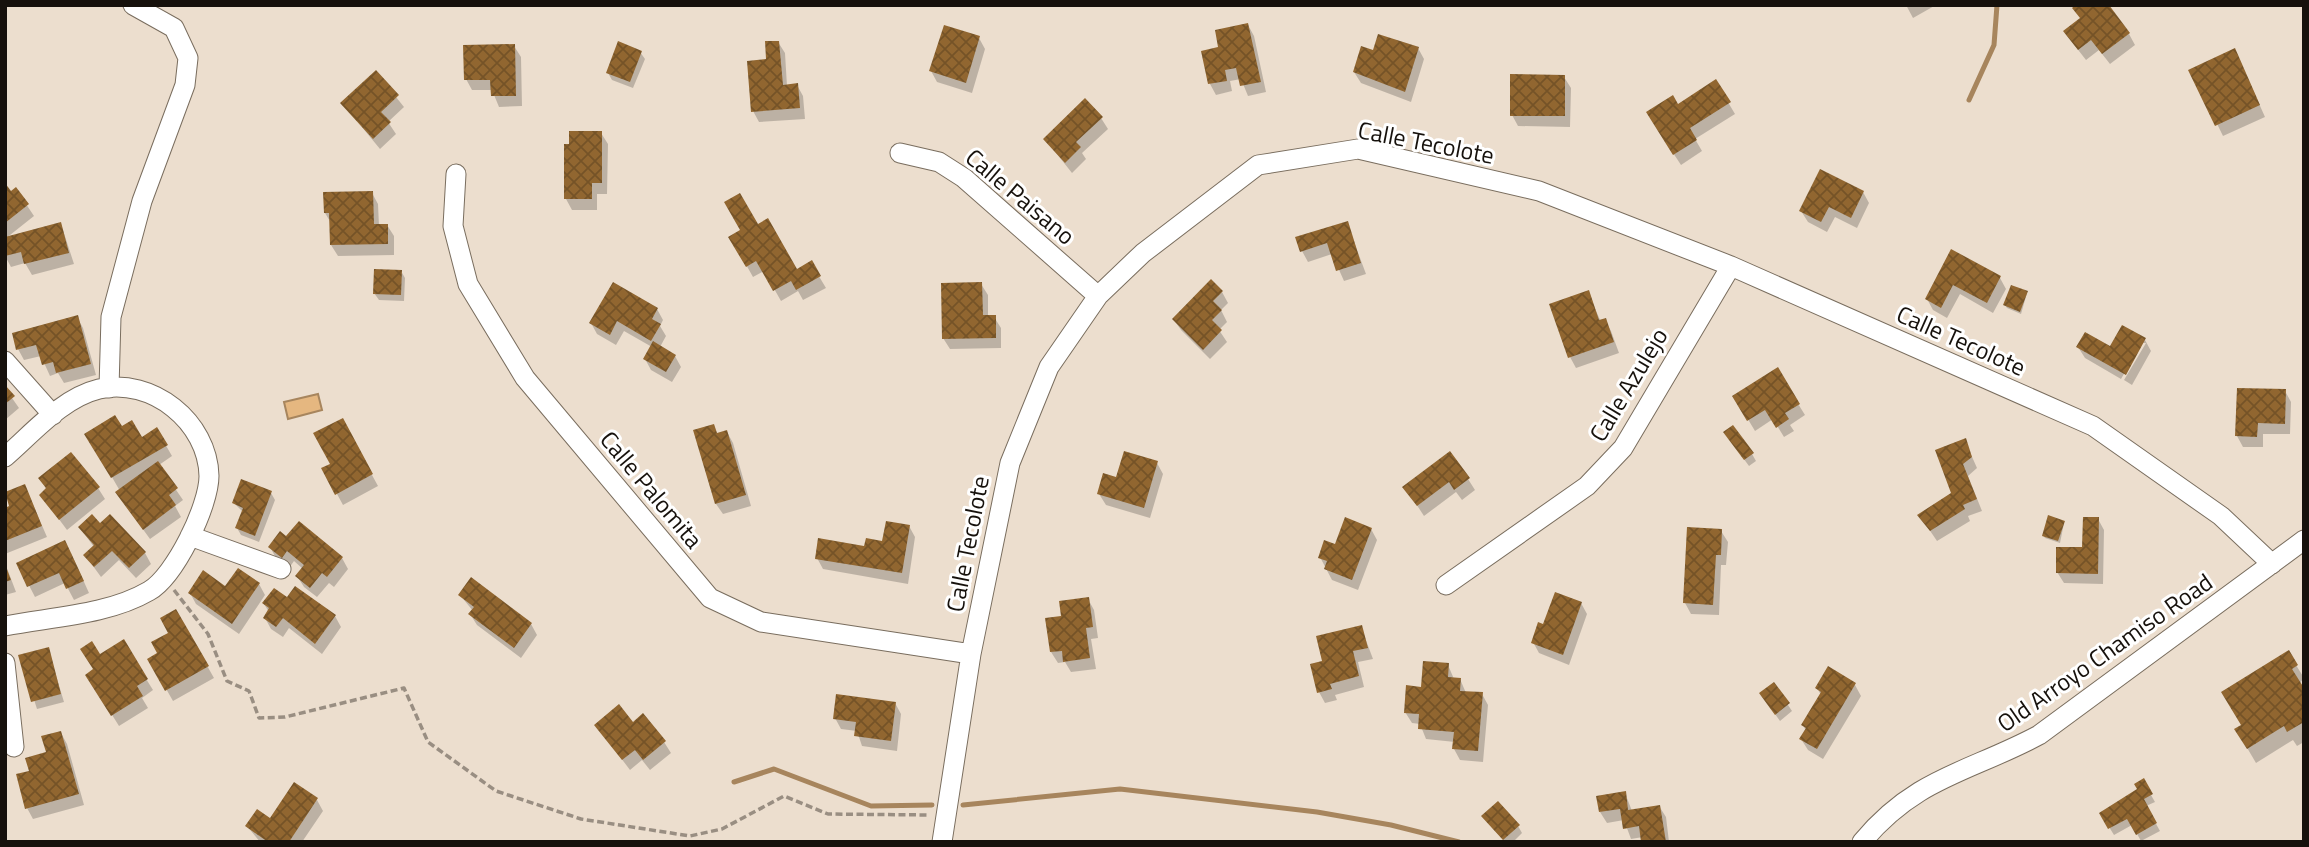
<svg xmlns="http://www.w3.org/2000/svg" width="2309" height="847" viewBox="0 0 2309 847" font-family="'Titillium Web',sans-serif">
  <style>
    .water { fill: #e5b780; stroke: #a7855d; stroke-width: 2 }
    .shadow { fill: #0003 }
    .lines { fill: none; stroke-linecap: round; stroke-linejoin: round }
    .stream { stroke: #a7855d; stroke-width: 5 }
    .building { fill: url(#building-cross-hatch) }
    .minor-casing { stroke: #796d5e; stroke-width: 21 }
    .path { stroke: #998e82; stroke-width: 3.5; stroke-dasharray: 7 3.5; stroke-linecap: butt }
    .minor { stroke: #fff; stroke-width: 19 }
    .labels { text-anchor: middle; stroke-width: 6; stroke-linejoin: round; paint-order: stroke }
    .street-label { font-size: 24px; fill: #16110c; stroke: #fff }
  </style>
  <defs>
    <pattern id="building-cross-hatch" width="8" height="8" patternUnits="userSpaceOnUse" patternTransform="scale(1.75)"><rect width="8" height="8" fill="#916630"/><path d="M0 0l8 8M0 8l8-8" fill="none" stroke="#755327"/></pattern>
  </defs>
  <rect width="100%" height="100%" fill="#ecdece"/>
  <path class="water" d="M318,394L322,410L288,419L284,402Z"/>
  <path class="shadow" d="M1906,5H1936L1913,18Z
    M1248,25L1254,36L1266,92L1248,96L1241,79L1230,81L1232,91L1216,95L1210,84L1203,52L1220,48Z
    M2129,34L2135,45L2110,64L2099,50L2086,60L2072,42Z
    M979,38L985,49L972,93L937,82L931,71Z
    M778,42L785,53L787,86L797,85L803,96L805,119L759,122L753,111L768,61Z
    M514,46L521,57L522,106L499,107L492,90H472L466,79Z
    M1418,48L1424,59L1411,102L1361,83L1354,72L1374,52Z
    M640,52L645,59L633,88L612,80L608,73Z
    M2240,61L2265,117L2223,136L2191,71Z
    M376,72L404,107L388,122L396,134L380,149L342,103Z
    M1564,77L1571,88L1570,127L1518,126L1512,115Z
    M1716,82L1735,114L1695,139L1702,151L1681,165L1654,124Z
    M1101,118L1108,129L1082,153L1086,159L1072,173L1045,139Z
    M601,133L608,144L607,194H597V210H572L566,199Z
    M5,186L11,193L16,189L34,216L5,239Z
    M1863,192L1869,203L1857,228L1835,217L1827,232L1808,222L1801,211Z
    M372,193L378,204L379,226L387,225L394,236V255L338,256L331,245V223L325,213Z
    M1347,223L1366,274L1344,281L1332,254L1308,262L1302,251Z
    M61,224L74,264L32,275L25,263L11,267L5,256V239Z
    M757,226L797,271L811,263L826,288L803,300L798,291L781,301L764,271L753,277L731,238Z
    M1952,252L2000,278L2006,289L1993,313L1960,294L1947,318L1933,310L1927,299Z
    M401,271L405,278L404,301L379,300L374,293Z
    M981,284L988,295V317H994L1001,328V348L950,349L943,338Z
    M1222,292L1228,303L1221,310L1227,322L1219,330L1227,342L1210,359L1181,330L1174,320Z
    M1588,293L1601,322L1605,320L1611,331L1619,353L1576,368L1570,357Z
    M2027,293L2021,314L2007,308L2005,305Z
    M657,309L663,320L660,326L666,336L660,347L675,356L681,367L672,382L651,370L645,359L652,347L624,331L616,345L597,334L591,323Z
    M77,317L83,328L96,375L64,383L58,373L50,376L41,356L24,360L18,349Z
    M2145,340L2151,351L2132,385L2124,380L2146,343H2142L2121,379L2085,358L2078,347L2111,349Z
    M1777,370L1805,415L1790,425L1794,431L1784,437L1773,419L1755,431L1734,396Z
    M5,388L19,408L5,420Z
    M2285,391L2291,402L2290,434H2263V447H2243L2237,436Z
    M713,426L718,435L727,432L733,443L751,506L723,514L716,504Z
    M121,429L141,439L157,430L172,456L159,465L183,500L175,506L181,517L150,539L124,503L120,491L87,434Z
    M348,431L378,486L343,505L337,494L332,465Z
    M1729,439L1752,454L1756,461L1749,466Z
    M1965,441L1977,468L1968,476L1982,511L1968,516L1970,521L1937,541L1920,516L1953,493Z
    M1157,463L1163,474L1150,518L1106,505L1099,494L1117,479Z
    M40,479L98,488L105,499L67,530L41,495L47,490Z
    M1468,479L1475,490L1462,500L1456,492L1424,516L1405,487Z
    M25,486L47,537L5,554V510L12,507Z
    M271,493L275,500L259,542L241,535L237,528L243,512L234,503Z
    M2098,519L2104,530L2103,584L2064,583L2057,572L2084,549Z
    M2064,523L2060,543L2045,538L2043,535Z
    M100,526L145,553L151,564L136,578L119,560L101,577L85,555L94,547L80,528Z
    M909,526L915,537L908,584L823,569L817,558L884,543Z
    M1371,529L1377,540L1358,590L1332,580L1320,557Z
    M1721,531L1728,542L1726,565H1721L1719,615L1691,614L1685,603Z
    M287,539L342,558L348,569L334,587L329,583L317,597L304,587L297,576L303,569L294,561L289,568L276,558L270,547Z
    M71,553L89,593L74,600L65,583L35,597L18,564Z
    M5,563L16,592L5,595Z
    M259,584L265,595L239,634L196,604L190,593Z
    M460,595L531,624L537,635L521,658L477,625L470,614L473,611Z
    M287,599L335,616L341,627L322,654L289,628L283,637L271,629L265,618L269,612L264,604Z
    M1088,599L1094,610L1098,638L1091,639L1096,669L1071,672L1065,662L1058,663L1051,652L1063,618Z
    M1581,603L1587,614L1569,665L1539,653L1533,642L1544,627Z
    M176,611L214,678L173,701L149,659L160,654L170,633Z
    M1361,627L1373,659L1358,662L1364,687L1335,695L1337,700L1325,703L1319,692L1324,662Z
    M123,642L153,690L142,698L148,708L119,726L87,675L95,670L100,656Z
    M48,649L64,702L37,709L20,656Z
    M2288,652L2304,678L2299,684L2304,691V742L2297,746L2293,740L2256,763L2236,729L2243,725Z
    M1448,665L1454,679H1460L1466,693L1482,694L1488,705L1483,762L1460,760L1454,749L1455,742L1426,739L1420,724L1412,723L1405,712L1422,689Z
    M1774,684L1792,711L1780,721L1765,700Z
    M1855,685L1861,696L1823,759L1808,750L1801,739L1806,731L1803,725L1821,695L1817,688Z
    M895,703L901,714L897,751L862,746L857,731L841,729L835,718Z
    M633,724L664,742L671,753L650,770L642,760L630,770L596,725Z
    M61,733L67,744L84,805L33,819L27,808L31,772Z
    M2143,781L2155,802L2146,806L2160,831L2141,841L2132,825L2114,835L2101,814L2139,790Z
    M1625,793L1632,811L1659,806L1666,817L1669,842H1643V837L1631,839L1624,820L1607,823L1600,812Z
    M317,800L323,811L302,842H260L247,826L270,821Z
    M1488,823L1518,826L1522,833L1513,842H1505Z"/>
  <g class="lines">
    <path class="stream" d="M1969,100L1994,45L1997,5
      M734,782L774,769L871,806L932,805
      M963,805L1120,789L1317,812L1391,825L1459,842"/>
  </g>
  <path class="building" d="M2075,5H2109L2130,33L2102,54L2091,40L2078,50L2063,31L2080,18L2072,8Z
    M1248,23L1261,82L1240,86L1236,68L1225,70L1227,81L1208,84L1201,51L1218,47L1215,30Z
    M944,25L980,36L966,83L929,71Z
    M1378,34L1419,47L1405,92L1353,72L1361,46L1373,50Z
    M618,41L642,51L630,82L606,73Z
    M765,41H779L783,85L798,83L800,108L751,112L747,61L766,59Z
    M515,44L516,96H491L490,80H464L463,45Z
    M2235,48L2260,105L2215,126L2188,70Z
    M376,70L399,95L381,112L391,122L373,139L340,103Z
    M1510,74L1565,75V116H1510Z
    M1716,79L1731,102L1690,128L1697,140L1673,155L1646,112L1673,95L1678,104Z
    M1085,98L1103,117L1076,142L1081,147L1065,163L1043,139Z
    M569,131H602V183H592V199H564V144H569Z
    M1820,169L1864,191L1851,218L1829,207L1821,222L1799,211Z
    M5,183L11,191L16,187L29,204L5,223Z
    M373,191L374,224H388V244L330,245L329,213H324L323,192Z
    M740,193L758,224L768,218L797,269L812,260L821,276L796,290L791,281L773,291L756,261L746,267L728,237L740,230L724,202Z
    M1348,221L1361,263L1336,271L1327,243L1300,252L1295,237Z
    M61,222L69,253L24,264L21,252L5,256V237Z
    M1951,249L2001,276L1987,303L1953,285L1941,308L1925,299Z
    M374,269L402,270L401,295L373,294Z
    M1211,279L1223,291L1213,301L1222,310L1212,320L1222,330L1203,350L1172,319Z
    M613,282L658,308L652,319L661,324L651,341L617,321L610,335L589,323Z
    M982,282L983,315H996V338L942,339L941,283Z
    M2011,285L2028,291L2020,312L2003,305Z
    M1589,290L1599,320L1606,318L1614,342L1568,358L1549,304Z
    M78,315L91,364L56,373L53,362L42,365L36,345L16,350L12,333Z
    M2122,325L2146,338L2126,375L2076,347L2085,332L2110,346Z
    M653,341L676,355L666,372L643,359Z
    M1778,367L1800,404L1785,413L1789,419L1776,428L1765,410L1747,421L1732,396Z
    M5,385L15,396L5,404Z
    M2237,388L2286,389L2285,424L2258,423L2257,437L2235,436Z
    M115,415L122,426L132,420L142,437L157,427L168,445L111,478L84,434Z
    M343,418L373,474L335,495L321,468L330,464L313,433Z
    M714,424L717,433L727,430L746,495L715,504L693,430Z
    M1733,425L1754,453L1744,460L1723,432Z
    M1966,438L1972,457L1963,464L1977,499L1963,505L1965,509L1930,531L1917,515L1951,493L1935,450Z
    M1124,451L1158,461L1144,508L1097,494L1103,473L1116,477Z
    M1450,451L1470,478L1454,490L1449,482L1417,506L1402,487Z
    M71,452L100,487L59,520L39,495L46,488L38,478Z
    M158,461L178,488L169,495L176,505L143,530L115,492Z
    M241,479L272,491L255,536L235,528L243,508L232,503Z
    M25,484L42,526L5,541V508L9,506L5,492Z
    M92,514L100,523L110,514L146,552L129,568L112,551L94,567L83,555L94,545L78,527Z
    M2048,515L2065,521L2058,541L2042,536Z
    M1345,517L1372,528L1352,580L1324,569L1327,561L1318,558L1324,540L1335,544Z
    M2083,517H2099L2098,574L2056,573V547H2082Z
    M299,521L343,557L327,577L322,573L310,588L295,576L304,565L287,551L282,558L268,547L280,531L286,536Z
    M886,521L910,525L902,573L815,559L818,538L864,546L866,538L882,541Z
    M1687,527L1722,529L1721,555H1716L1713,605L1683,603Z
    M65,540L84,581L66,589L59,573L27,587L16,563Z
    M5,564L11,580L5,582Z
    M238,568L260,583L232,624L188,593L203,570L225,586Z
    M471,577L532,623L514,648L468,614L474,607L458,595Z
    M295,586L336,615L315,644L283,618L276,627L263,618L269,608L262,603L274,588L287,597Z
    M1555,592L1582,602L1563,655L1531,643L1538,622L1543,624Z
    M1089,597L1093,627L1086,628L1090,658L1063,662L1062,651L1050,652L1045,618L1061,616L1059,601Z
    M176,609L209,666L165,691L147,659L157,653L151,642L168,633L160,618Z
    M1362,625L1368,648L1353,651L1359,676L1330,684L1332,689L1317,693L1310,664L1322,661L1316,636Z
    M124,639L148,679L137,686L143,696L111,716L85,675L93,669L80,649L92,641L100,654Z
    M49,647L61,694L31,702L18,655Z
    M2289,650L2298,665L2292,669L2304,688V722L2287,732L2284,726L2247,749L2234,729L2241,725L2221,692Z
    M1423,661L1449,663L1448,677L1461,678L1460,691L1483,692L1478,751L1452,749L1454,732L1418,729L1419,714L1404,713L1406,685L1421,687Z
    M1828,666L1856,683L1817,749L1799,739L1806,728L1801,725L1821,692L1815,688Z
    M1774,682L1790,703L1775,715L1759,693Z
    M836,694L896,702L891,741L854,736L856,722L833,719Z
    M619,704L633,722L643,713L666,741L643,760L635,750L622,760L594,725Z
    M61,731L79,794L25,809L16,774L29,771L25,758L46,752L41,736Z
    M2144,778L2153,794L2144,799L2157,823L2136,835L2127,819L2108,829L2099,813L2137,789L2134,784Z
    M294,782L318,798L289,842H268L245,826L257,809L270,818Z
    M1626,791L1628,810L1660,805L1666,842H1641L1639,826L1623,829L1620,809L1599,812L1596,796Z
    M1498,801L1520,825L1503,840L1481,816Z"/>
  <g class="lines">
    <g class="minor-casing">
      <path id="minor" d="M900,153L939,162L964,178L1098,296
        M456,174L453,226L468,284L525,378L710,598L761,622L971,654
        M5,361L53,415
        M109,388L111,317L142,201L185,85L188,58L174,28L133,5
        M5,457C33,433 62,398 99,389C152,377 208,422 209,476C209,506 175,576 149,591C108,615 51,617 5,626
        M190,536L281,569
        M1446,585L1587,486L1623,448L1731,266
        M5,663L14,747
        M942,842L971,654L1010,463L1049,367L1098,296L1143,253L1258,165L1358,149L1539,191L1731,266L2093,426L2221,516L2272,564
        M1862,842C1916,777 1970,772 2039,735L2304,540"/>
    </g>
    <path class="path" d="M174,590L208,634L227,681L249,691L259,718L285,717L404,688L428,742L496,791L581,819L690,836L722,829L784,796L828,814L929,815"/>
    <use href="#minor" class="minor"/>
  </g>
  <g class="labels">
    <g class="street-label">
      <text transform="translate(1426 143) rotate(11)" y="8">Calle Tecolote</text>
      <text transform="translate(1020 197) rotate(40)" y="8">Calle Paisano</text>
      <text transform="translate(1961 341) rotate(24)" y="8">Calle Tecolote</text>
      <text transform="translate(1629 385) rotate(-59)" y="8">Calle Azulejo</text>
      <text transform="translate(651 490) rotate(50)" y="8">Calle Palomita</text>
      <text transform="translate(968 544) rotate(-79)" y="8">Calle Tecolote</text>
      <text transform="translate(2105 653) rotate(-35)" y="8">Old Arroyo Chamiso Road</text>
    </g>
  </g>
  <rect width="2309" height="847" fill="none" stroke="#16110c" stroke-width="14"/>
</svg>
